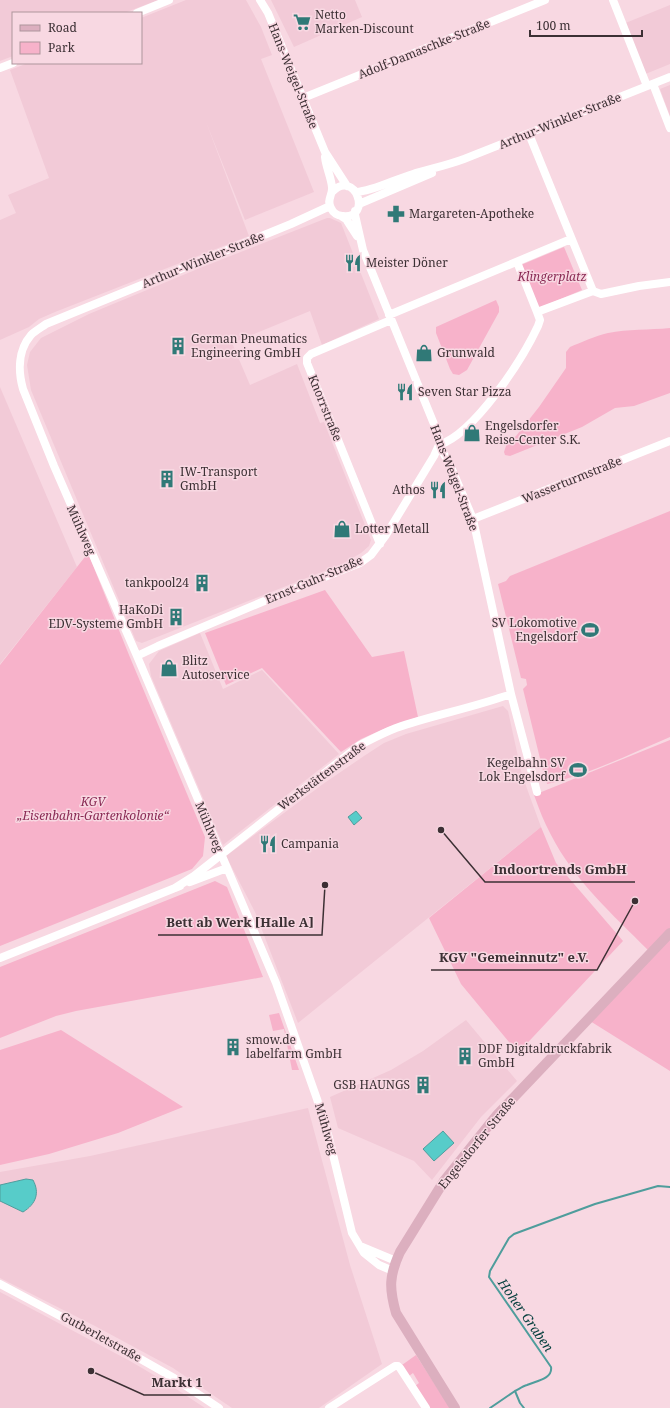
<svg xmlns="http://www.w3.org/2000/svg" width="670" height="1408" viewBox="0 0 670 1408" font-family="'Noto Serif',serif">
  <style>
    .built { fill: #f2cad7 }
    .green { fill: #f7b2ca }
    .water { fill: #57ccc9; stroke: #4f9d9c }
    .lines { fill: none; stroke-linecap: round; stroke-linejoin: round }
    .stream { stroke: #4f9d9c; stroke-width: 2 }
    .minor { stroke: #fff; stroke-width: 8 }
    .major { stroke: #dcafbf; stroke-width: 10 }
    .labels { text-anchor: middle; stroke-width: 3; stroke-linejoin: round; paint-order: stroke }
    .poi-label { font-size: 12px; fill: #3c3034; stroke: #f8d8e2; text-anchor: start }
    .street-label { font-size: 12px; fill: #3c3034; stroke: #f8d8e2 }
    .park-label { font-size: 12px; font-style: italic; fill: #8a2b55; stroke: #f8d8e2 }
    .water-label { font-size: 13px; font-style: italic; fill: #08403f; stroke: #f8d8e2 }
    .leader { fill: none; stroke: #3c3034; stroke-width: 1.5 }
    .callout-dot { fill: #3c3034; stroke: #f8d8e2; stroke-width: 1.5 }
    .callout-label { font-size: 13px; text-anchor: middle; font-weight: bold; fill: #3c3034; stroke: #f8d8e2; stroke-width: 3; stroke-linejoin: round; paint-order: stroke }
  </style>
  <rect width="100%" height="100%" fill="#f8d8e2"/>
  <path class="built" d="M0,0H158L124,13H13V56L0,61Z
    M186,0H246L261,27L272,55L261,59L314,192L245,220L206,122L249,236L55,312L39,319L29,327L0,340V220L16,213L8,195L49,178L10,70L28,63H141V18Z
    M271,0H355L362,17L294,47Z
    M670,5V64L643,75L623,24Z
    M670,85V116L660,89Z
    M327,218H330L341,223L379,319L322,345L310,311L232,343L250,385L297,364L320,423L324,422L347,480L371,540L369,546L361,553L342,564L142,643L136,641L31,390L27,365L30,352L41,338L89,314L200,268Z
    M0,387L77,567L0,664Z
    M200,633L223,689L262,670L339,754L223,845L151,676L149,664L159,651Z
    M503,706L508,711L522,775L541,827L298,1023L255,912L226,856L323,784L364,756L384,743L406,734Z
    M466,1020L517,1081L481,1117L432,1180L414,1161L338,1128L330,1097L391,1070L423,1051Z
    M308,1108L350,1265L382,1364L319,1408H232L173,1368L95,1326L0,1278V1172L90,1156Z
    M0,1292L130,1361L164,1381L205,1408H0Z"/>
  <path class="green" d="M564,247L582,290L539,308L521,265Z
    M496,300L499,307V312L467,370L459,375L453,374L450,369L436,333V327Z
    M670,328V393L634,406L615,408L582,427L510,456L505,455L504,452L507,443L516,436L539,407L566,368V352L570,347C582,342 595,336 608,333C628,329 649,330 670,328Z
    M670,511V737C630,754 590,774 547,784L546,778L545,779L523,689L527,685L526,679L521,678L498,584L506,581L510,576Z
    M88,553L129,655L205,837L203,856L192,869L0,946V665Z
    M325,590L372,657L404,651L418,717L386,728L361,739L341,752L262,668L226,685L205,633Z
    M670,740V1071L590,1021L648,950C613,915 574,880 551,835C544,822 539,809 534,795Z
    M541,827L556,863L623,941L518,1053L461,984L429,918Z
    M215,881L227,887L263,977L76,1011L56,1016L0,1038V967Z
    M279,1013L299,1070H292L284,1029L273,1031L269,1015Z
    M61,1030L183,1107L118,1133L49,1154L0,1165V1050Z
    M416,1355L450,1408H429L415,1386L419,1383L413,1373L409,1376L402,1365Z"/>
  <path class="water" d="M356,811L362,818L354,825L348,817Z
    M443,1131L454,1143L434,1161L423,1149Z
    M26,1179L33,1180C40,1193 36,1204 23,1212L0,1201V1185Z"/>
  <g class="lines">
    <path class="stream" d="M490,1408L515,1391
      M524,1408L520,1403L515,1391C519,1389 523,1386 527,1385C536,1381 553,1379 551,1367L489,1277L490,1271L509,1238L514,1234L595,1204L658,1186L670,1187"/>
    <path class="minor" d="M260,0L268,13L325,152L347,186
      M613,0L647,86
      M137,13L169,0
      M0,68L13,63
      M653,84L670,128
      M303,98L545,0
      M529,134L593,291
      M325,157C326,167 331,177 332,187C333,195 326,200 331,208C333,213 338,216 343,216C373,219 355,168 332,192
      M356,192C374,191 395,179 413,174C430,169 448,165 464,159L670,77
      M359,204L432,173
      M330,206L291,224L46,324C42,327 35,331 31,335C18,350 18,371 23,389L54,466L137,656L276,983L317,1099L329,1138L352,1233L364,1253L379,1265L393,1271
      M355,211V215L363,250L436,429L439,438V445L451,467L473,519L511,694L537,792
      M341,216L346,219L357,236
      M517,262L537,312
      M389,315L571,239
      M439,445C475,433 522,360 538,326L540,320L537,312L593,291L601,294L639,286L670,282
      M473,519L670,441
      M380,544L307,363V358L311,354L391,320
      M137,656L158,646L269,599L360,563L371,555L386,535L434,456L439,445
      M190,882L227,868
      M175,888L194,876L360,745C372,739 383,733 396,728C433,715 473,708 511,694
      M0,958L180,886
      M360,1246L396,1261
      M0,1284L137,1357L174,1378L219,1408
      M329,1408L395,1366H398L400,1368L426,1408"/>
    <path class="major" d="M455,1408L396,1313C389,1288 389,1276 400,1252L444,1181L497,1115L670,933"/>
  </g>
  <defs>
    <g id="supermarket-bare" transform="scale(1.38)"><path d="M-6-5.5h2.5l.6 2H6L4.5 2H-2.5L-4.4-4H-6ZM-1.5 3.2a1.3 1.3 0 1 0 .1 0ZM3 3.2a1.3 1.3 0 1 0 .1 0Z" fill="#307977" stroke="#f8d8e2" stroke-width="2.5" paint-order="stroke"/></g>
    <g id="pharmacy-bare" transform="scale(1.38)"><path d="M-2-6h4v4h4v4h-4v4h-4v-4h-4v-4h4Z" fill="#307977" stroke="#f8d8e2" stroke-width="2.5" paint-order="stroke"/></g>
    <g id="restaurant-bare" transform="scale(1.38)"><path d="M-5-6h1v4h1v-4h1v4h1v-4h1v5L-1.5 .5V6h-2V.5L-5-1ZM5-6V6H3V1.5H1.5Q1.5-4 5-6Z" fill="#307977" stroke="#f8d8e2" stroke-width="2.5" paint-order="stroke"/></g>
    <g id="building-bare" transform="scale(1.38)"><path d="M-4-6H4V6H1V3H-1V6H-4ZM-2.5-4.3h1.7v1.8h-1.7ZM.8-4.3h1.7v1.8H.8ZM-2.5-1h1.7V.8h-1.7ZM.8-1h1.7V.8H.8Z" fill="#307977" stroke="#f8d8e2" stroke-width="2.5" paint-order="stroke"/></g>
    <g id="shop-bare" transform="scale(1.38)"><path d="M-5-2.5h2.3a2.7 3.5 0 0 1 5.4 0H5L5.5 6h-11ZM-1.5-2.5h3a1.5 2.3 0 0 0-3 0Z" fill="#307977" stroke="#f8d8e2" stroke-width="2.5" paint-order="stroke"/></g>
    <g id="stadium-bare" transform="scale(1.38)"><path d="M0-5a6.5 5 0 1 0 0 10a6.5 5 0 1 0 0-10ZM-3.5-1.8h7v3.6h-7Z" fill="#307977" stroke="#f8d8e2" stroke-width="2.5" paint-order="stroke"/></g>
  </defs>
  <g fill-rule="evenodd">
    <use href="#supermarket-bare" x="302" y="22"/>
    <use href="#pharmacy-bare" x="396" y="214"/>
    <use href="#restaurant-bare" x="353" y="263"/>
    <use href="#building-bare" x="178" y="346"/>
    <use href="#shop-bare" x="424" y="353"/>
    <use href="#restaurant-bare" x="405" y="392"/>
    <use href="#shop-bare" x="472" y="433"/>
    <use href="#building-bare" x="167" y="479"/>
    <use href="#restaurant-bare" x="438" y="490"/>
    <use href="#shop-bare" x="342" y="529"/>
    <use href="#building-bare" x="202" y="583"/>
    <use href="#building-bare" x="176" y="617"/>
    <use href="#stadium-bare" x="590" y="630"/>
    <use href="#shop-bare" x="169" y="668"/>
    <use href="#stadium-bare" x="578" y="770"/>
    <use href="#restaurant-bare" x="268" y="844"/>
    <use href="#building-bare" x="233" y="1047"/>
    <use href="#building-bare" x="465" y="1056"/>
    <use href="#building-bare" x="423" y="1085"/>
  </g>
  <g class="labels">
    <g class="poi-label">
      <text x="315" y="19">Netto<tspan x="315" dy="14">Marken-Discount</tspan></text>
      <text x="409" y="218">Margareten-Apotheke</text>
      <text x="366" y="267">Meister Döner</text>
      <text x="191" y="343">German Pneumatics<tspan x="191" dy="14">Engineering GmbH</tspan></text>
      <text x="437" y="357">Grunwald</text>
      <text x="418" y="396">Seven Star Pizza</text>
      <text x="485" y="430">Engelsdorfer<tspan x="485" dy="14">Reise-Center S.K.</tspan></text>
      <text x="180" y="476">IW-Transport<tspan x="180" dy="14">GmbH</tspan></text>
      <text x="425" y="494" text-anchor="end">Athos</text>
      <text x="355" y="533">Lotter Metall</text>
      <text x="189" y="587" text-anchor="end">tankpool24</text>
      <text x="163" y="614" text-anchor="end">HaKoDi<tspan x="163" dy="14">EDV-Systeme GmbH</tspan></text>
      <text x="577" y="627" text-anchor="end">SV Lokomotive<tspan x="577" dy="14">Engelsdorf</tspan></text>
      <text x="182" y="665">Blitz<tspan x="182" dy="14">Autoservice</tspan></text>
      <text x="565" y="767" text-anchor="end">Kegelbahn SV<tspan x="565" dy="14">Lok Engelsdorf</tspan></text>
      <text x="281" y="848">Campania</text>
      <text x="246" y="1044">smow.de<tspan x="246" dy="14">labelfarm GmbH</tspan></text>
      <text x="478" y="1053">DDF Digitaldruckfabrik<tspan x="478" dy="14">GmbH</tspan></text>
      <text x="410" y="1089" text-anchor="end">GSB HAUNGS</text>
    </g>
    <g class="street-label">
      <text transform="translate(424 49) rotate(-22)" y="4">Adolf-Damaschke-Straße</text>
      <text transform="translate(293 76) rotate(68)" y="4">Hans-Weigel-Straße</text>
      <text transform="translate(560 121) rotate(-22)" y="4">Arthur-Winkler-Straße</text>
      <text transform="translate(203 260) rotate(-22)" y="4">Arthur-Winkler-Straße</text>
      <text transform="translate(325 408) rotate(68)" y="4">Knorrstraße</text>
      <text transform="translate(454 478) rotate(69)" y="4">Hans-Weigel-Straße</text>
      <text transform="translate(572 480) rotate(-22)" y="4">Wasserturmstraße</text>
      <text transform="translate(81 530) rotate(66)" y="4">Mühlweg</text>
      <text transform="translate(314 580) rotate(-23)" y="4">Ernst-Guhr-Straße</text>
      <text transform="translate(322 776) rotate(-37)" y="4">Werkstättenstraße</text>
      <text transform="translate(209 827) rotate(67)" y="4">Mühlweg</text>
      <text transform="translate(326 1129) rotate(74)" y="4">Mühlweg</text>
      <text transform="translate(477 1143) rotate(-51)" y="4">Engelsdorfer Straße</text>
      <text transform="translate(101 1337) rotate(29)" y="4">Gutberletstraße</text>
    </g>
    <g class="park-label">
      <text x="552" y="281">Klingerplatz</text>
      <text x="93" y="806">KGV<tspan x="93" dy="14">„Eisenbahn-Gartenkolonie“</tspan></text>
    </g>
    <g class="water-label">
      <text transform="translate(526 1315) rotate(55)" y="5">Hoher Graben</text>
    </g>
  </g>
  <path class="leader" d="M441 830L485 882H635M325 885L322 935H158M635 901L597 970H431M91 1371L144 1395H211"/>
  <g class="callout-dot">
    <circle cx="441" cy="830" r="4"/>
    <circle cx="325" cy="885" r="4"/>
    <circle cx="635" cy="901" r="4"/>
    <circle cx="91" cy="1371" r="4"/>
  </g>
  <g class="callout-label">
    <text x="560" y="874">Indoortrends GmbH</text>
    <text x="240" y="927">Bett ab Werk [Halle A]</text>
    <text x="514" y="962">KGV "Gemeinnutz" e.V.</text>
    <text x="177" y="1387">Markt 1</text>
  </g>
  <rect x="12" y="12" width="130" height="52" fill="#f8d8e2" stroke="#ad959c"/>
  <rect x="20" y="25" width="20" height="6" fill="#dcafbf" stroke="#ad959c"/>
  <text x="48" y="32" font-size="12" fill="#3c3034">Road</text>
  <rect x="20" y="42" width="20" height="12" fill="#f7b2ca" stroke="#ad959c"/>
  <text x="48" y="52" font-size="12" fill="#3c3034">Park</text>
  <path d="M530 30v6h112v-6" fill="none" stroke="#3c3034" stroke-width="2"/>
  <text x="536" y="30" font-size="12" fill="#3c3034" stroke="#f8d8e2" stroke-width="3" paint-order="stroke">100 m</text>
</svg>
